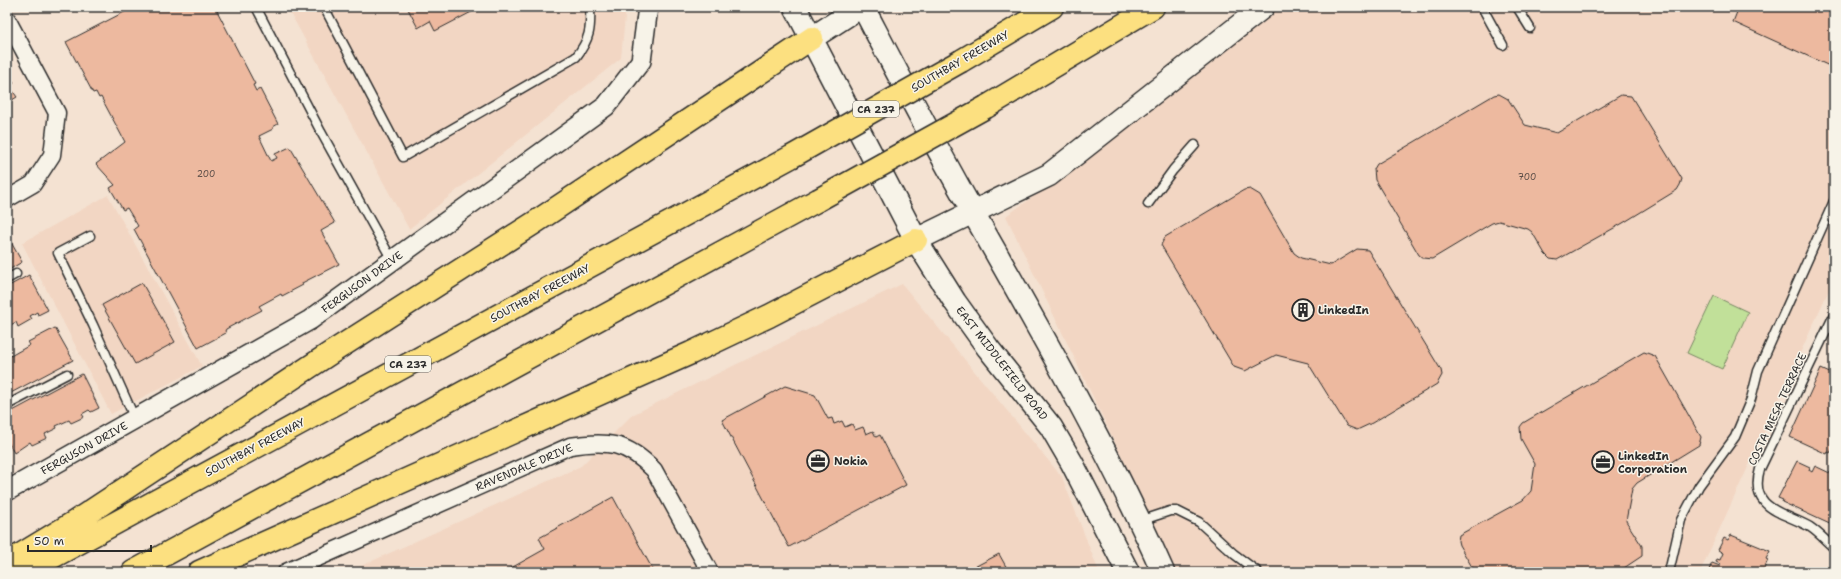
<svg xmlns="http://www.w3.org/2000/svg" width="1841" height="579" viewBox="0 0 1841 579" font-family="'Shantell Sans',sans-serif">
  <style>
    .built { fill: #f2d6c3 }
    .green { fill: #c1e099; stroke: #768662 }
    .building { fill: #edb99f; stroke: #2b2b2b }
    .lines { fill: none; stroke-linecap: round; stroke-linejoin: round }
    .service-casing { stroke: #2b2b2b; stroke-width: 11 }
    .minor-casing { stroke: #2b2b2b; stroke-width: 19 }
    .tertiary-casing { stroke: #2b2b2b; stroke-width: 22 }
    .secondary-casing { stroke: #2b2b2b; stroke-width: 25 }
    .motorway-casing { stroke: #2b2b2b; stroke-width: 25 }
    .service { stroke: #f7f3e8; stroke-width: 8 }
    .minor { stroke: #f7f3e8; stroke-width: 16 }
    .tertiary { stroke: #f7f3e8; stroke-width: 19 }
    .secondary { stroke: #f7f3e8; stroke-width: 22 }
    .motorway { stroke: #fce080; stroke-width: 22 }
    .motorway-bridge-casing { stroke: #2b2b2b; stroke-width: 25; stroke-linecap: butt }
    .motorway-bridge { stroke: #fce080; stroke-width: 22 }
    .labels { text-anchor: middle; stroke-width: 3; stroke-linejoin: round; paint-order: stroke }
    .number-label { font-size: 9px; fill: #5c4e48 }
    .shield { fill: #f7f3e8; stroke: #686764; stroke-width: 1 }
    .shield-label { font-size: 10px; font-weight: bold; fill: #2b2b2b }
    .street-label { font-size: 11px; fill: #2b2b2b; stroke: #f7f3e8 }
    .poi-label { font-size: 11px; font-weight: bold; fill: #2b2b2b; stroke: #f7f3e8; text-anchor: start }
  </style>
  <rect width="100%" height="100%" fill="#f4e2d2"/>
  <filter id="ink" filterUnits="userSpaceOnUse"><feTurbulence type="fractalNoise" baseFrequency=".025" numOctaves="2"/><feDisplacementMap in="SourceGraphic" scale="8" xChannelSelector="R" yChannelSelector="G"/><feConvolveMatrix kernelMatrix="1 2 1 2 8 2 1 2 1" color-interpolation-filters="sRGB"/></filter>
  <g filter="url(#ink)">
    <path class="built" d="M287,7H626L621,58L409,229Z
      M1278,7H1834V279L1700,572H1174L1162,540L1006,216L1047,187Z
      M108,195L202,366L111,414L22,243Z
      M902,284L1062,477L1099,572H348L581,466L632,415Z"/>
    <path class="green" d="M1714,296L1748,312L1722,369L1687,353Z"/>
    <path class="building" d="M134,7H215L255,84L253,85L256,91L260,89L278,124L273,127V129L259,136L271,161L277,158L275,154L290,147L335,223L321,231L339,264L302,283L303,285L282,296L281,294L259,306L262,310L226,329L225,331L226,333L198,348L134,229L138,226L127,208L123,210L110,188L115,185L96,164L125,142L101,97L99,98L96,92L93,93L66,42Z
      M407,7H481L435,31L430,21L418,28Z
      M1739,7H1834V68L1733,22Z
      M7,71L14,83L9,86L17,97L7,103Z
      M1499,94L1508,99L1525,125L1557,133L1621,95L1631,96L1679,174L1682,179L1680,185L1677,190L1623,223L1557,260L1550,259L1545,254L1532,232L1528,229L1499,221L1492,223L1432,259L1423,258L1419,255L1375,180L1374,169L1377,164L1494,95Z
      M1250,189L1260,195L1294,253L1301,258L1331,265L1357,249L1368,250L1441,370L1442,375L1437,384L1372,423L1357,430L1347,426L1308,363L1276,355L1245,371L1234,367L1161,245L1165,237L1244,190Z
      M7,235L22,262L7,271Z
      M29,275L48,310L38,315L37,312L30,316L32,319L18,327L16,322L7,327V287Z
      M142,283L175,342L135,364L102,305Z
      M55,328L73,360L7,395V358L30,345L28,342Z
      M1644,352L1655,356L1701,437L1699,445L1637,483L1632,489L1626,521L1642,546V556L1618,572H1475L1459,545L1458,541L1459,535L1523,500L1531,491L1535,464L1521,439L1520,427L1523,423Z
      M1821,369L1834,375V446L1830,453L1828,452L1827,454L1790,437Z
      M82,374L99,408L91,412L89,410L82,414L84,417L71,423L69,420L56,426L57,428L45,434L47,438L32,445L30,442L14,453L7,440V414Z
      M785,386L815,395L828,419L832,418L834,424L842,421L845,427L852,424L855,430L863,427L866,434L873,431L876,437L880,435L906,485L789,547L722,420Z
      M1797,461L1810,467L1809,470L1812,472L1815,466L1834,475V526L1782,502L1783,500L1778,498Z
      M613,497L654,572H504L545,549L539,538Z
      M1731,535L1770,551L1766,559L1768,560L1763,571L1759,570L1758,572H1708L1712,563L1720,566V564L1716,562L1717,559L1720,560L1723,553L1718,550L1724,538L1728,540Z
      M999,554L1009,572H965Z"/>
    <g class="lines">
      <g class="service-casing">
        <path id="service" d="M256,7L321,132L392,260
          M324,7L403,157L576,57C590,39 591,29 590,7
          M1482,7L1503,45
          M1517,7L1530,28
          M1148,204L1173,170L1195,145
          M90,236L58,253L93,325L135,419
          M7,279L16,274
          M1834,315L1760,469C1748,510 1784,512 1810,527C1819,533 1826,541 1834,548
          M7,405L67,374
          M1140,521L1170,511H1177L1199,522L1234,554L1258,572
          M1669,572L1681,520L1699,486L1735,437L1751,399L1758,371L1834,201"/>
      </g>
      <g class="minor-casing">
        <path id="minor" d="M7,19L57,113L52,155L33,184L7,199
          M286,572L570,446C607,440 627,442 654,470L710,572"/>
      </g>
      <g class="tertiary-casing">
        <path id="tertiary" d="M7,491L310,320L606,106L641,61L648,7"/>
      </g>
      <g class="secondary-casing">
        <path id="secondary" d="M795,7L916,240L955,302L988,348L1051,427L1072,463L1128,572
          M863,7C899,76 935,146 974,214C1040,331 1108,448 1163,572
          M812,38L860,7
          M916,240L1049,175L1263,7"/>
      </g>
      <g class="motorway-casing">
        <path id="motorway" d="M961,61L1052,7
          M986,107L1153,7
          M7,563L73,523L329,354L534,223L812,38
          M25,572L791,157
          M133,572L818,200
          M199,572L691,353L769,316L916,240"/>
      </g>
      <use href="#service" class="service"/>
      <use href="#minor" class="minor"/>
      <use href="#tertiary" class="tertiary"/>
      <use href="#secondary" class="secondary"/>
      <use href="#motorway" class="motorway"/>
      <g class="motorway-bridge-casing">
        <path id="motorway-bridge" d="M791,157L961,61
          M818,200L986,107"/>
      </g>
      <use href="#motorway-bridge" class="motorway-bridge"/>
    </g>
  </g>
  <defs>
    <g id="building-ring" transform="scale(1.15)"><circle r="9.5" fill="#f7f3e8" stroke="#2b2b2b" stroke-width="1.5"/><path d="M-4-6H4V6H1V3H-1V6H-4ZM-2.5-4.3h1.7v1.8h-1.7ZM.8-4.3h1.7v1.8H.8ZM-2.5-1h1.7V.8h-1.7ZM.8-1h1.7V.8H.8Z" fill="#2b2b2b"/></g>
    <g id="office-ring" transform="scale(1.15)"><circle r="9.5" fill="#f7f3e8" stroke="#2b2b2b" stroke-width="1.5"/><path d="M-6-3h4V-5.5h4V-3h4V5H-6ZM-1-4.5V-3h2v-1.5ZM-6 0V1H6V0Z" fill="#2b2b2b"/></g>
  </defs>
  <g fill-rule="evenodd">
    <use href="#building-ring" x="1303" y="310"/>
    <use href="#office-ring" x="818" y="461"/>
    <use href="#office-ring" x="1603" y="462"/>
  </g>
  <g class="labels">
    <g class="number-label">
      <text x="206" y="177">200</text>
      <text x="1527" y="180">700</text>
    </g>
    <g class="shield">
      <rect x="853" y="101" width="46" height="16" rx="3"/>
      <rect x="385" y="356" width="46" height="16" rx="3"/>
    </g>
    <g class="shield-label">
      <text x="876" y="113">CA 237</text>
      <text x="408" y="368">CA 237</text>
    </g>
    <g class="street-label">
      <text transform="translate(960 61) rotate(-30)" y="4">SOUTHBAY FREEWAY</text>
      <text transform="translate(362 282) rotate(-36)" y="4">FERGUSON DRIVE</text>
      <text transform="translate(540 293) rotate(-28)" y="4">SOUTHBAY FREEWAY</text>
      <text transform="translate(1002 363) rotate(52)" y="4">EAST MIDDLEFIELD ROAD</text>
      <text transform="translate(1777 409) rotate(-65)" y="4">COSTA MESA TERRACE</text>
      <text transform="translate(255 447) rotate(-28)" y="4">SOUTHBAY FREEWAY</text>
      <text transform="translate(84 448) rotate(-29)" y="4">FERGUSON DRIVE</text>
      <text transform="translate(524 467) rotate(-23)" y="4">RAVENDALE DRIVE</text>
    </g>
    <g class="poi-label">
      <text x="1318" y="314">LinkedIn</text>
      <text x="1618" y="460">LinkedIn<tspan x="1618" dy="13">Corporation</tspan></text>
      <text x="834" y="465">Nokia</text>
    </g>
  </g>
  <rect width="1841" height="579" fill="none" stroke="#f7f3e8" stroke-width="24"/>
  <rect x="12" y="12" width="1817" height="555" fill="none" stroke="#2b2b2b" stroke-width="1.5" filter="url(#ink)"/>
  <path d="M28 545v6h123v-6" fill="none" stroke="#2b2b2b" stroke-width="2"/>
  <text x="34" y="545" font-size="12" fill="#2b2b2b" stroke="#f7f3e8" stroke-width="3" paint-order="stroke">50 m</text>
</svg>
